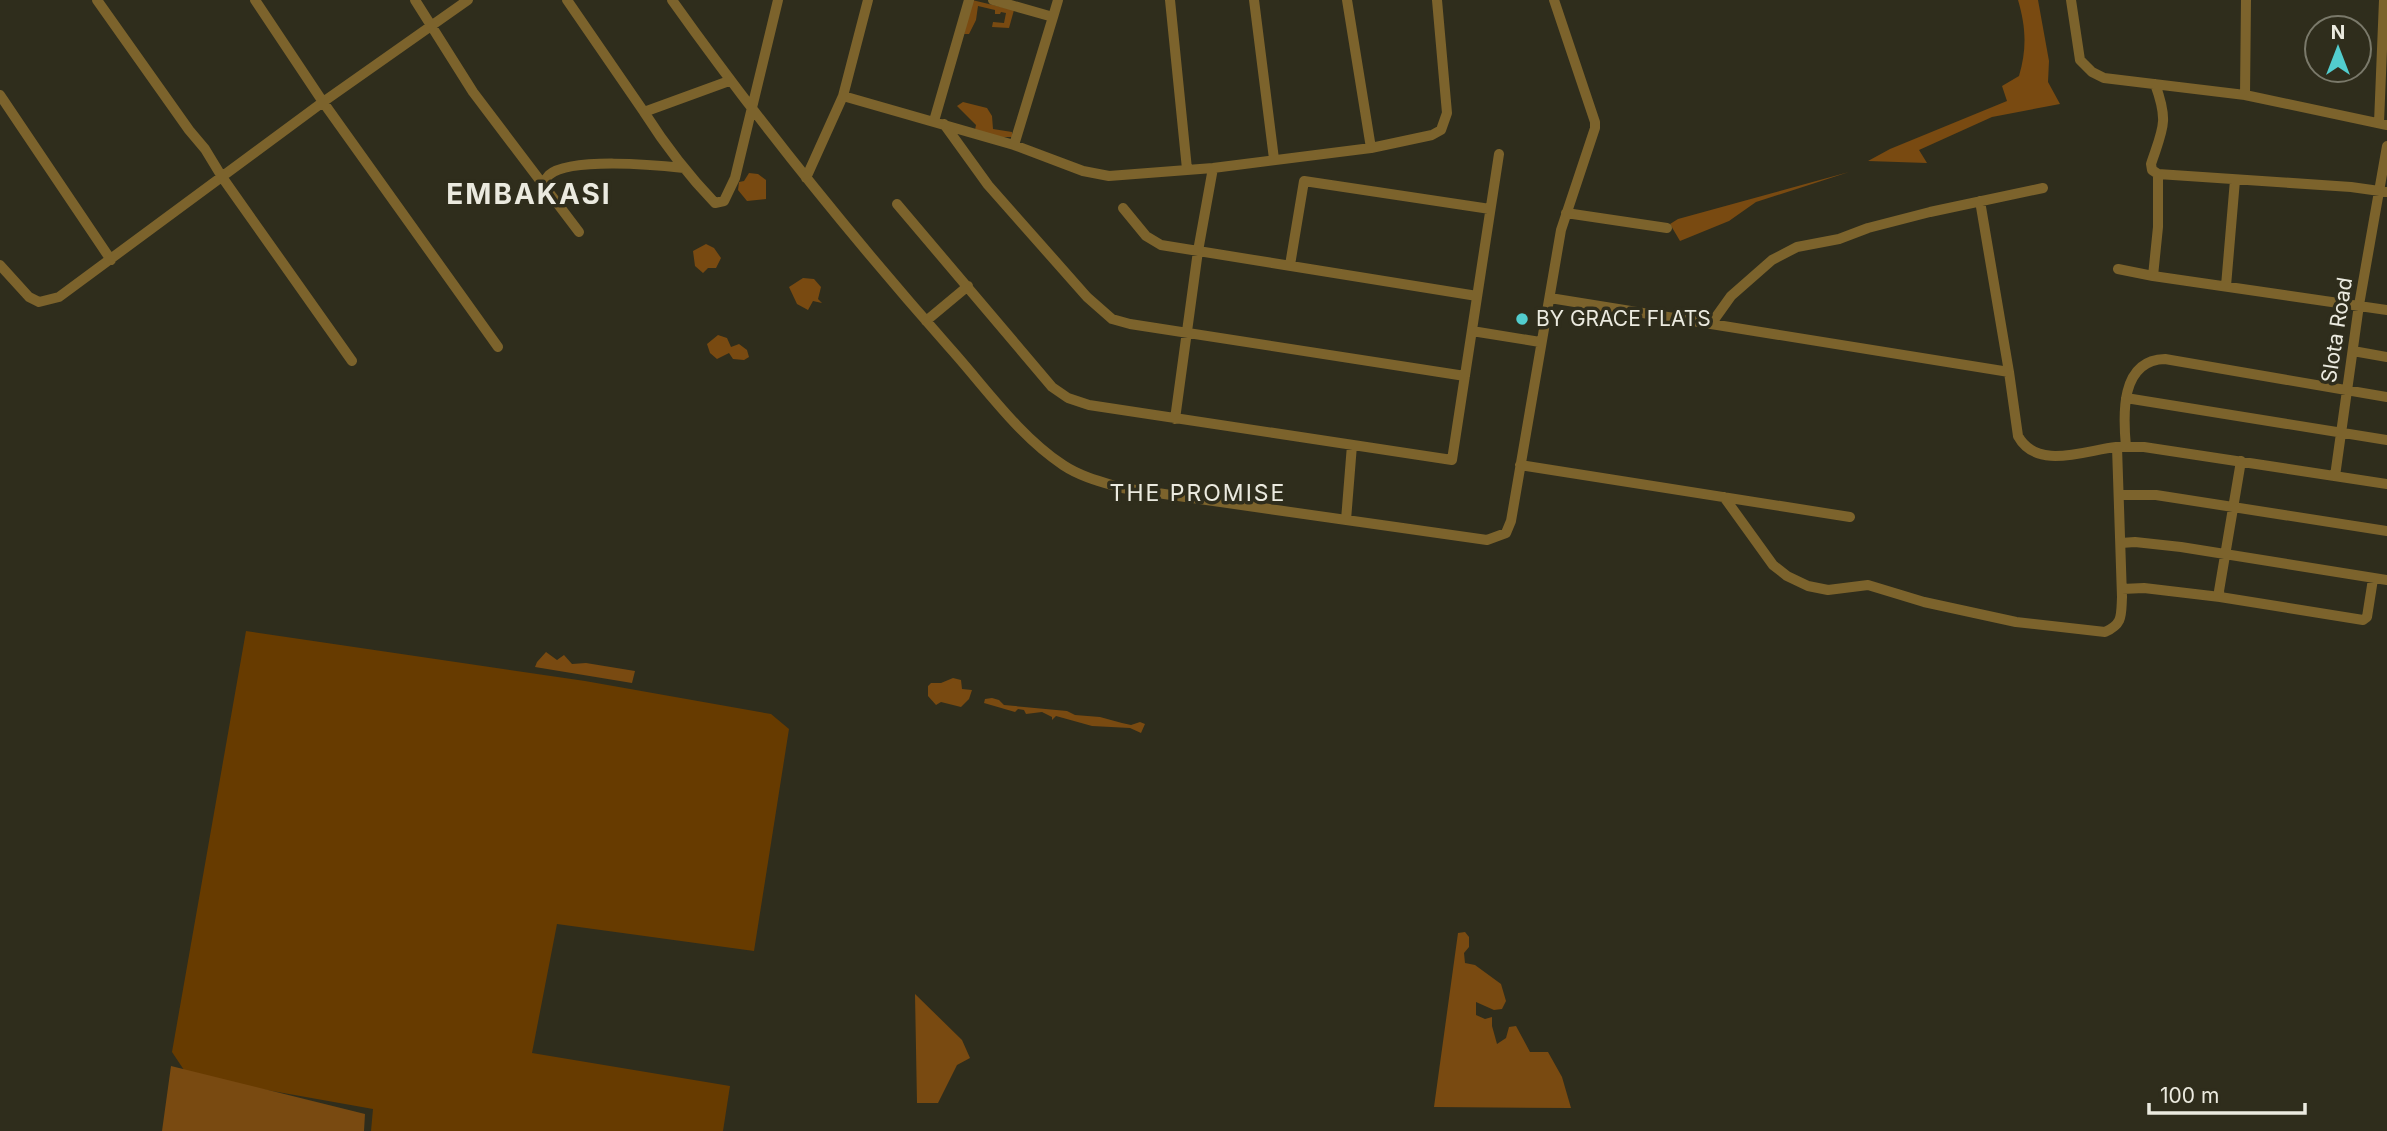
<svg xmlns="http://www.w3.org/2000/svg" width="2387" height="1131" viewBox="0 0 2387 1131" font-family="Inter,sans-serif">
  <style>
    .green { fill: #673b00 }
    .forest { fill: #794a11 }
    .lines { fill: none; stroke-linecap: round; stroke-linejoin: round }
    .minor { stroke: #7c632c; stroke-width: 10 }
    .poi-dot { fill: #52cdce; stroke: #2f2d1c; stroke-width: 2.5 }
    .labels { text-anchor: middle; stroke-width: 7; stroke-linejoin: round; paint-order: stroke }
    .poi-label { font-size: 21px; fill: #ebeadf; stroke: #2f2d1c; text-anchor: start }
    .street-label { font-size: 21px; fill: #ebeadf; stroke: #2f2d1c }
    .neighbourhood-label { font-size: 23px; letter-spacing: 2px; fill: #ebeadf; stroke: #2f2d1c }
    .district-label { font-size: 28px; font-weight: bold; letter-spacing: 2px; fill: #ebeadf; stroke: #2f2d1c }
  </style>
  <rect width="100%" height="100%" fill="#2f2d1c"/>
  <path class="green" d="M246,631L585,681L771,714L789,729L754,951L557,924L532,1053L730,1086L723,1131H371L373,1109L188,1076L172,1052Z"/>
  <path class="forest" d="M972,0L1014,10L1009,28L992,27L993,22L1004,23L1006,13L1001,12L1000,14H995V10L978,6L976,20L969,34H964Z
    M2018,0H2038L2049,61L2048,82L2060,104L1992,117L1919,150L1927,163L1868,161L1890,149L2007,101L2002,86L2019,76C2027,49 2026,27 2018,0Z
    M963,102L987,108L992,116L993,129L1012,132V137H996L975,130L976,125L957,106Z
    M1849,172L1756,202L1729,221L1680,241L1670,224L1678,219Z
    M749,173L758,174L766,180V199L747,201L738,190L739,182L744,181Z
    M706,244L714,248L721,258L716,268H708L703,273L695,266L693,251Z
    M803,278L814,279L821,287L818,299L822,303L813,301L808,310L797,304L789,287Z
    M718,335L727,338L731,347L739,344L747,350L749,357L744,360L733,359L729,353L717,359L710,353L707,344Z
    M546,652L557,660L564,655L572,664L586,663L635,671L632,683L535,667L537,662Z
    M953,678L961,680L962,689L972,690L969,699L961,707L941,702L936,705L928,696V686L931,683H941Z
    M992,698L999,700L1004,705L1067,711L1075,715L1100,717L1122,723L1131,725L1140,722L1145,724L1141,733L1130,728L1092,726L1056,716L1052,720V717L1042,712L1026,714L1024,710L1018,709L1015,712L984,703L985,699Z
    M1465,932L1469,937V947L1464,953L1465,963L1475,965L1501,984L1506,1001L1502,1009L1494,1010L1476,1002V1015L1485,1019L1492,1017V1026L1497,1044L1506,1038L1509,1027L1516,1026L1530,1052H1548L1562,1077L1571,1108L1434,1107L1458,933Z
    M915,994L962,1040L970,1058L957,1065L938,1103H917Z
    M171,1066L365,1114L364,1131H162Z"/>
  <g class="lines">
    <path class="minor" d="M97,0L189,130L205,149L222,177L352,361
      M255,0L323,102L498,347
      M415,0L473,92L579,232
      M567,0L644,112L729,81
      M672,0C758,121 851,236 949,347C985,387 1018,435 1063,465C1081,477 1102,482 1122,488L1487,540L1506,533L1511,521L1561,230L1595,128V122L1554,0
      M993,0L1053,17L1058,0
      M1170,0L1187,169
      M1254,0L1274,159
      M1347,0L1371,148
      M2071,0L2080,60L2092,72L2104,78L2245,95L2387,125
      M2155,84C2169,122 2163,128 2151,164L2152,170L2158,174V227L2153,276L2387,310
      M0,95L111,260
      M2245,95L2246,0
      M843,96L1014,145L1083,171L1109,176L1213,168L1371,148L1432,135L1441,130L1447,113L1437,0
      M644,112C665,145 688,175 715,203L724,201L735,178L778,0
      M934,121L969,0
      M2379,123L2384,0
      M944,124L988,185L1087,297L1112,319L1130,324L1465,376
      M1014,145L1053,17
      M2158,174L2351,187L2387,192
      M806,178L843,96L868,0
      M543,185C545,182 546,178 549,175C570,157 656,165 684,168
      M1980,201L2009,372
      M897,204L1052,387L1068,398L1089,405L1452,460L1499,154
      M1123,208L1146,236L1161,245L1477,296
      M1566,213L1667,228
      M0,265L29,297L39,302L59,297L323,102L468,0
      M1290,265L1304,181L1490,209
      M2118,269L2153,276
      M2226,286L2235,180
      M1550,298L2009,372L2018,436C2037,471 2086,450 2116,447C2126,447 2135,447 2144,447L2387,484
      M926,321L968,286
      M1711,324L1731,296L1772,260L1797,247L1839,239L1868,228L1930,212L2043,188
      M1472,331L1540,342
      M2353,351L2387,357
      M2126,398L2387,440
      M1175,419L1198,251L1213,168
      M2126,447C2123,415 2120,360 2165,359L2387,397
      M2241,461L2219,591L2220,597L2363,620L2367,617L2373,579
      M1520,465L1850,517
      M2335,476L2359,305L2387,146
      M2119,495H2156L2387,531
      M1724,497L1773,565L1787,576L1808,586L1828,590L1868,585L1924,602L2016,622L2105,632C2123,624 2121,616 2122,597L2117,447
      M1346,520L1352,445
      M2121,543L2135,542L2181,547L2387,580
      M2122,589L2144,588L2220,597"/>
  </g>
  <circle class="poi-dot" cx="1522" cy="319" r="7"/>
  <g class="labels">
    <g class="poi-label">
      <text x="1536" y="326">BY GRACE FLATS</text>
    </g>
    <g class="street-label">
      <text transform="translate(2337 330) rotate(-81)" y="7">Slota Road</text>
    </g>
    <g class="neighbourhood-label">
      <text x="1198" y="501">THE PROMISE</text>
    </g>
    <g class="district-label">
      <text x="529" y="204">EMBAKASI</text>
    </g>
  </g>
  <g transform="translate(2338 49)"><circle r="33" fill="#2f2d1c" stroke="#7a796a" stroke-width="2"/>
  <path d="M0-5L12 26L0 18L-12 26Z" fill="#52cdce"/>
  <text y="-10" font-size="19" font-weight="bold" text-anchor="middle" fill="#ebeadf">N</text>
  </g>
  <path d="M2149 1103v10h156v-10" fill="none" stroke="#ebeadf" stroke-width="3.5"/>
  <text x="2160" y="1103" font-size="21" fill="#ebeadf" stroke="#2f2d1c" stroke-width="5" paint-order="stroke">100 m</text>
</svg>
